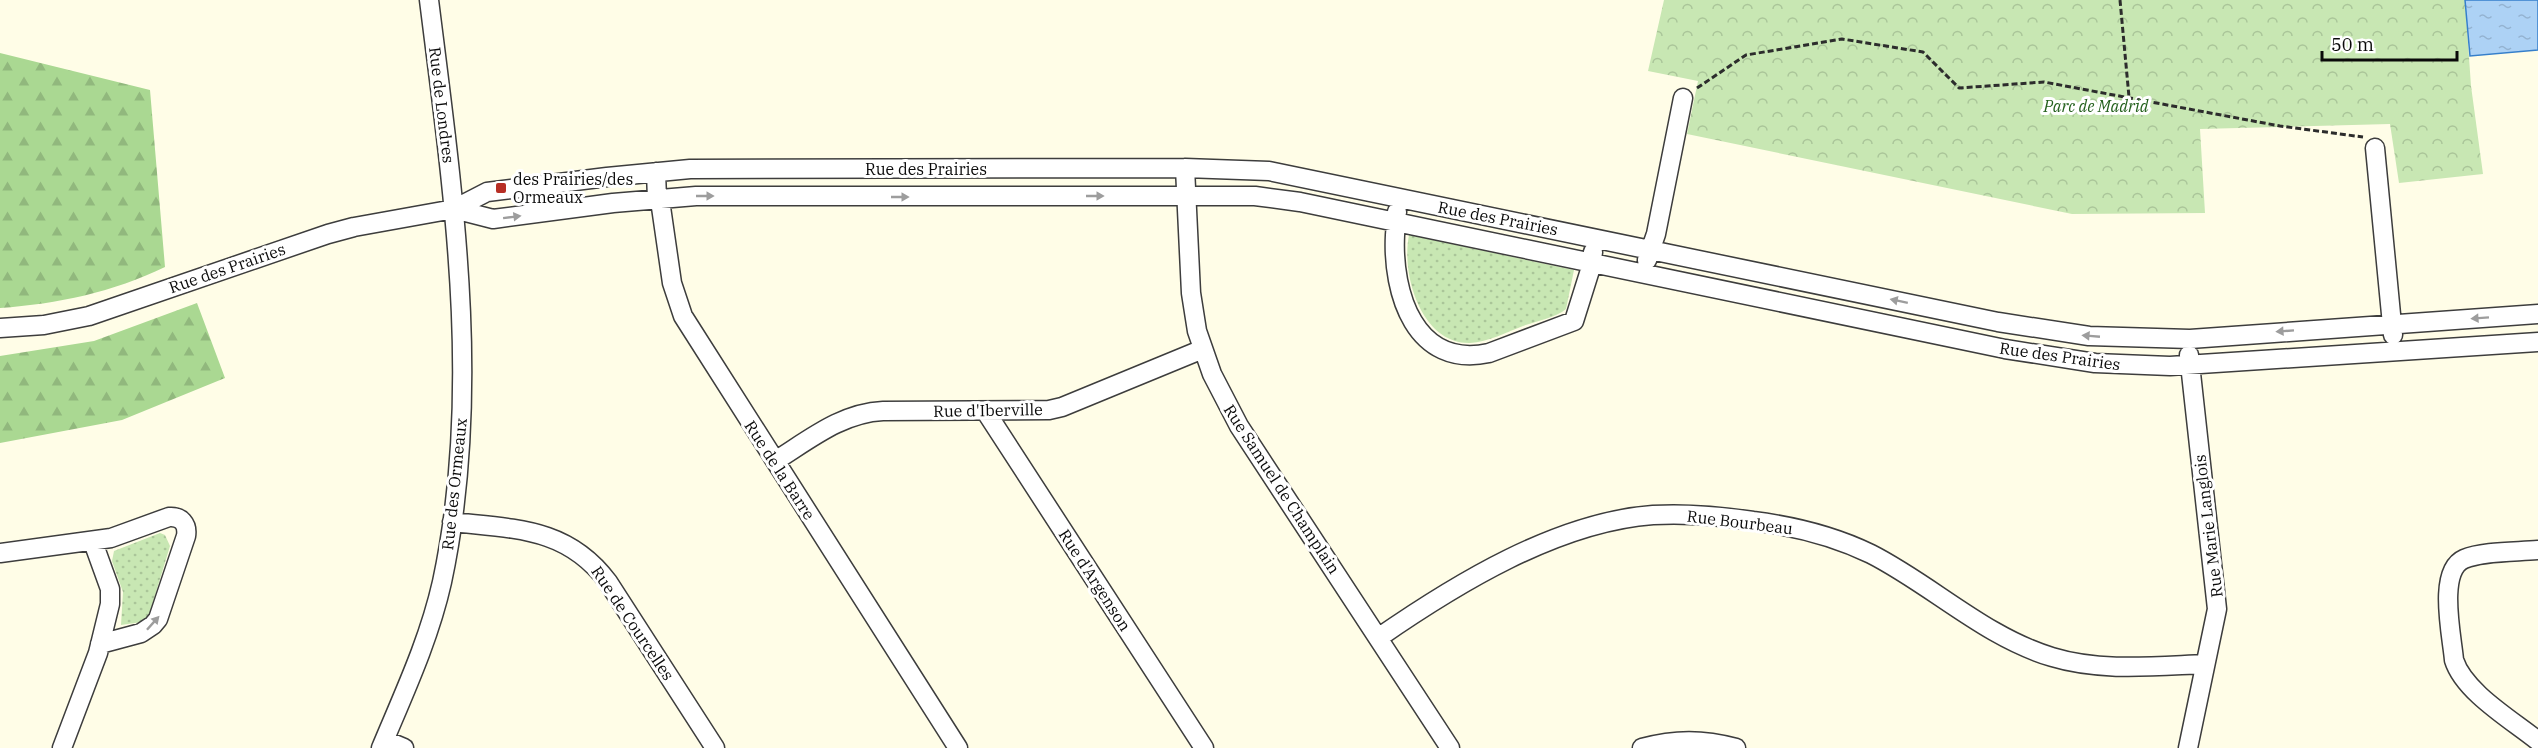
<svg xmlns="http://www.w3.org/2000/svg" width="2538" height="748" viewBox="0 0 2538 748" font-family="'IBM Plex Serif',serif">
  <style>
    .grass { fill: url(#grass-dots) }
    .forest { fill: url(#forest-firs) }
    .park { fill: url(#park-crowns) }
    .water { fill: url(#water-ripples); stroke: #357fcb; stroke-width: 1.5 }
    .lines { fill: none; stroke-linecap: round; stroke-linejoin: round }
    .minor-casing { stroke: #3d3d3d; stroke-width: 21 }
    .path { stroke: #2c2c2c; stroke-width: 3; stroke-dasharray: 6 3; stroke-linecap: butt }
    .minor { stroke: #fff; stroke-width: 18 }
    .oneway { fill: #9d9d9d }
    .poi-dot { fill: #b72e25; stroke: #fff; stroke-width: 2 }
    .labels { text-anchor: middle; stroke-width: 6; stroke-linejoin: round; paint-order: stroke }
    .street-label { font-size: 16px; fill: #0a0a0a; stroke: #fff }
    .park-label { font-size: 16px; font-style: italic; fill: #23601c; stroke: #fff }
    .poi-label { font-size: 16px; fill: #0a0a0a; stroke: #fff; text-anchor: start }
  </style>
  <defs>
    <pattern id="grass-dots" width="8" height="8" patternUnits="userSpaceOnUse" patternTransform="scale(1.5)"><rect width="8" height="8" fill="#c8e7b3"/><path d="M2 2h.1M6 6h.1" fill="none" stroke="#aac599" stroke-width="1.8" stroke-linecap="round"/></pattern>
    <pattern id="forest-firs" width="22" height="20" patternUnits="userSpaceOnUse" patternTransform="scale(1.5)"><rect width="22" height="20" fill="#aad892"/><path d="M5 1l3.5 6h-7zM16 11l3.5 6h-7z" fill="#91b87d"/></pattern>
    <pattern id="park-crowns" width="20" height="18" patternUnits="userSpaceOnUse" patternTransform="scale(1.5)"><rect width="20" height="18" fill="#c8e7b3"/><path d="M2 6a3 3 0 1 1 6 0M12 15a3 3 0 1 1 6 0" fill="none" stroke="#aac599"/></pattern>
    <pattern id="water-ripples" width="26" height="14" patternUnits="userSpaceOnUse" patternTransform="scale(1.5)"><rect width="26" height="14" fill="#add2f5"/><path d="M2 4q2-2 4 0t4 0M15 11q2-2 4 0t4 0" fill="none" stroke="#94b3d1"/></pattern>
  </defs>
  <rect width="100%" height="100%" fill="#fffde7"/>
  <path class="grass" d="M1409,235L1574,270L1566,309C1556,318 1536,321 1523,326C1507,332 1488,342 1470,343C1421,344 1401,274 1409,235Z
    M160,533L165,535L170,546L149,615L142,622L121,625L123,592L112,561L114,551Z"/>
  <path class="forest" d="M0,53L150,90L165,267C113,292 58,304 0,308Z
    M197,303L225,378L122,420L0,443V356L94,341Z"/>
  <path class="park" d="M1664,0H2465L2471,86L2483,174L2399,183L2390,124L2200,129L2205,213L2072,214L1687,134L1698,81L1648,71Z"/>
  <path class="water" d="M2465,0H2538V50L2470,56Z"/>
  <g class="lines">
    <g class="minor-casing">
      <path id="minor" d="M2375,148L2393,335
        M1185,168L1191,293L1197,331L1212,374L1239,426L1450,748
        M656,172L657,199L661,207L672,283L683,316L958,748
        M454,209L493,219L613,203L696,196H1255L1300,202L2005,349L2095,363L2170,366L2538,342
        M1397,212C1395,220 1396,226 1395,235C1392,293 1415,369 1489,353L1574,321L1591,267L1593,252
        M1647,260L1656,234L1683,98
        M0,328L44,325L89,316L328,234L354,227L454,209L487,192L607,177L690,169L1185,168L1269,171L1998,322L2089,336L2190,339L2538,314
        M986,412L1204,748
        M775,461C809,440 841,413 883,411L1049,410L1062,407L1203,349
        M452,522C514,529 567,527 608,582L715,748
        M2538,550C2517,552 2483,551 2464,559C2437,571 2452,636 2454,660C2464,692 2512,720 2538,741
        M0,553L111,538L169,517C181,516 188,524 186,536L158,619L153,625L141,633L100,644
        M1378,638C1456,584 1557,522 1653,515C1687,513 1720,516 1753,521C1793,526 1834,536 1871,554C1932,585 1985,637 2052,657C2101,672 2155,666 2205,664
        M385,740L404,748
        M62,748L98,653L110,604V589L93,542
        M381,748C404,693 429,640 442,582C483,390 453,192 429,0
        M1642,748C1675,739 1703,739 1736,748
        M2188,748L2217,609L2189,355"/>
    </g>
    <path class="path" d="M2120,0L2129,97
      M1697,88L1746,55L1842,39L1923,52L1959,88L2044,82L2280,126L2363,137"/>
    <use href="#minor" class="minor"/>
  </g>
  <defs><path id="oneway-solid" d="M-6-.8H1V-3.2L6.5 0L1 3.2V.8H-6Z" transform="scale(1.5)"/></defs>
  <g class="oneway">
    <use href="#oneway-solid" transform="translate(705 196)"/>
    <use href="#oneway-solid" transform="translate(1095 196)"/>
    <use href="#oneway-solid" transform="translate(900 197)"/>
    <use href="#oneway-solid" transform="translate(512 217) rotate(-7)"/>
    <use href="#oneway-solid" transform="translate(1899 301) rotate(-168)"/>
    <use href="#oneway-solid" transform="translate(2480 318) rotate(176)"/>
    <use href="#oneway-solid" transform="translate(2285 331) rotate(176)"/>
    <use href="#oneway-solid" transform="translate(2091 336) rotate(-175)"/>
    <use href="#oneway-solid" transform="translate(153 623) rotate(-48)"/>
  </g>
  <rect class="poi-dot" x="495" y="182" width="12" height="12" rx="3"/>
  <g class="labels">
    <g class="street-label">
      <text transform="translate(442 105) rotate(83)" y="6">Rue de Londres</text>
      <text x="926" y="175">Rue des Prairies</text>
      <text transform="translate(1498 218) rotate(11)" y="6">Rue des Prairies</text>
      <text transform="translate(227 268) rotate(-19)" y="6">Rue des Prairies</text>
      <text transform="translate(2060 356) rotate(8)" y="6">Rue des Prairies</text>
      <text transform="translate(988 410) rotate(-1)" y="6">Rue d'Iberville</text>
      <text transform="translate(780 470) rotate(57)" y="6">Rue de la Barre</text>
      <text transform="translate(454 484) rotate(-84)" y="6">Rue des Ormeaux</text>
      <text transform="translate(1282 489) rotate(57)" y="6">Rue Samuel de Champlain</text>
      <text transform="translate(1740 522) rotate(7)" y="6">Rue Bourbeau</text>
      <text transform="translate(2208 526) rotate(-97)" y="6">Rue Marie Langlois</text>
      <text transform="translate(1095 580) rotate(57)" y="6">Rue d'Argenson</text>
      <text transform="translate(633 623) rotate(56)" y="6">Rue de Courcelles</text>
    </g>
    <g class="park-label">
      <text x="2096" y="112">Parc de Madrid</text>
    </g>
    <g class="poi-label">
      <text x="513" y="185">des Prairies/des<tspan x="513" dy="18">Ormeaux</tspan></text>
    </g>
  </g>
  <path d="M2322 51v9h135v-9" fill="none" stroke="#0a0a0a" stroke-width="3"/>
  <text x="2331" y="51" font-size="18" fill="#0a0a0a" stroke="#ffffff" stroke-width="4.5" paint-order="stroke">50 m</text>
</svg>
